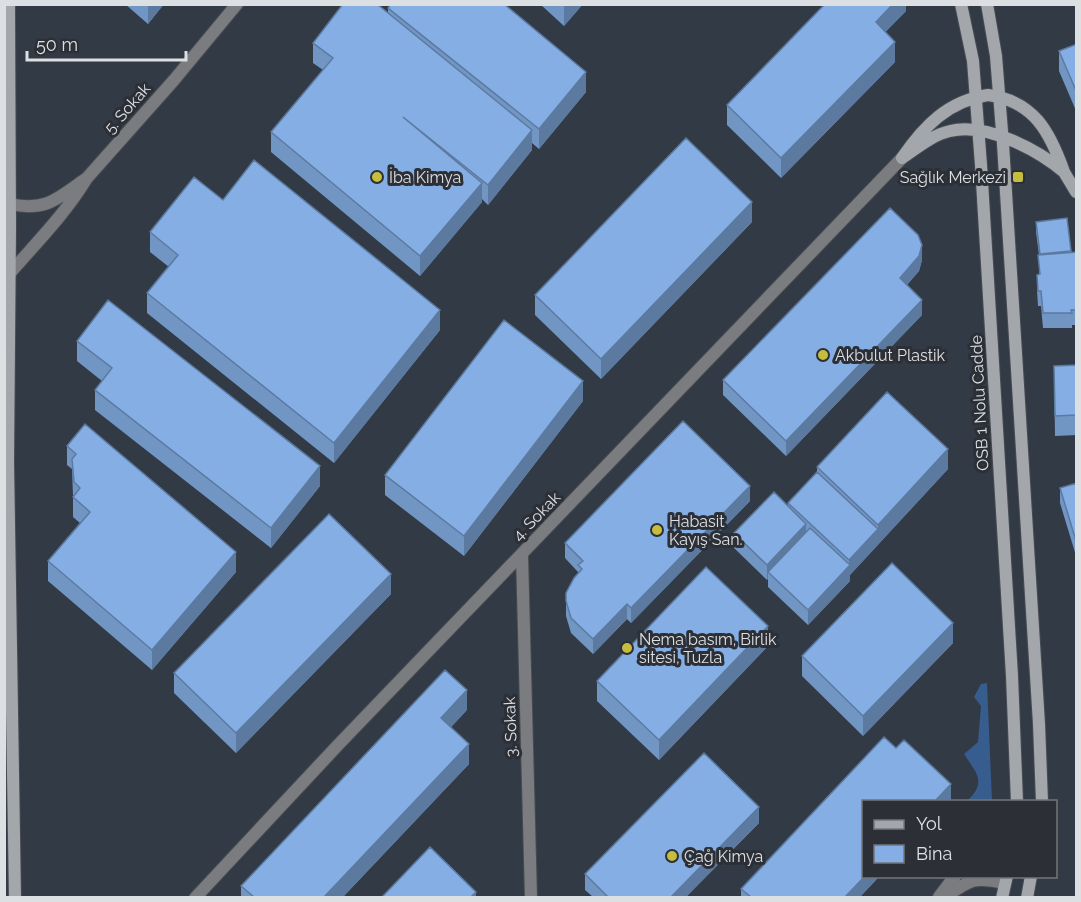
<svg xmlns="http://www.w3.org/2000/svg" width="1081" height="902" viewBox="0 0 1081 902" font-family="Raleway,sans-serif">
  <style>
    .built { fill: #323a45; fill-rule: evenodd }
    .forest { fill: #365d8e }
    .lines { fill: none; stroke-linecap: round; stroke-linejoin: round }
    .street-casing { stroke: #484c52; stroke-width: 14 }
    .secondary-casing { stroke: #484c52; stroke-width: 14 }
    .street { stroke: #7a7c7f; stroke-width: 12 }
    .secondary { stroke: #a3a7ac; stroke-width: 12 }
    .wall { fill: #7296c4 }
    .shaded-wall { fill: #5c7aa0 }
    .building { fill: #84aee4; stroke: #5c7aa0; stroke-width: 1.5 }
    .poi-dot { fill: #c6bc3d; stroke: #2c3036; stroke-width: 2 }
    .labels { text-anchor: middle; stroke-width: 6; stroke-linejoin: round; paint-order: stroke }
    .street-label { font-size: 16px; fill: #dde0e3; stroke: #2c3036 }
    .poi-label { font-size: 16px; fill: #dde0e3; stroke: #2c3036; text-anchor: start }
  </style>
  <rect width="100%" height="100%" fill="#2c3036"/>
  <path class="built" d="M5,5H1076V897L5,898ZM864,802H1056V876H864Z"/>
  <path class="forest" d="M987,683L992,801H967C987,782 977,774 964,754L978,742L981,706L974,697L981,684Z"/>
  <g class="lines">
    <g class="street-casing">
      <path id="street" d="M87,178L174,80L237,4
        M10,273C37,242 66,213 87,178C58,198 47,212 10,204
        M522,555L531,898
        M939,897L955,876
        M195,898L338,745L902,158
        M944,898C970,880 973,876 1005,883"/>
    </g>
    <g class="secondary-casing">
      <path id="secondary" d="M9,4L10,228L8,462L15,898
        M961,4L973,61L981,165L1012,676L1017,802
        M987,4L996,56L1003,144L1039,724L1042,802
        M988,95C1034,101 1050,132 1064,172C1038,150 986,122 950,131C932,135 917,148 902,158C924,126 948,101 988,95Z
        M1064,172L1076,192
        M1002,898L1007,876
        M1027,898L1031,876"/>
    </g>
    <use href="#street" class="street"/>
    <use href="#secondary" class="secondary"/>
  </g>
  <path class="wall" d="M125,4H164L148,24Z
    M540,4H583L564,26Z
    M906,4V11L885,32L895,62L781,178L727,125V105Z
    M388,8L586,92L539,149L532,143V150L488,205L482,199V202L420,276L271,152V132L323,70L313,63V43L388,14Z
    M1077,44V113L1059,71V51Z
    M223,200L440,330L334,463L147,313V293L169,267L150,252V232Z
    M752,222L601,379L535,315V295Z
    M1036,222L1071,252H1077V325H1072V328H1043L1041,306H1038L1037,290V275H1039V255L1036,232Z
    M922,260L919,271L907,285L922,315L786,456L723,395V380Z
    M77,341L320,486L271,548L95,410V390L102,381L77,361Z
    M1077,365V435L1055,436L1054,366Z
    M583,401L464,556L385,495V475Z
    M67,446L236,572L152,670L48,581V561L80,523L73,517V496L72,469L67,465Z
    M817,467L948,469L850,575V581L808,625L768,587V578L767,580L734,548V533L788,506V503L817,472Z
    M1077,483V559L1060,503V488Z
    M750,501L631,623L627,619L593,654L571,633L566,616V593L578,573V572L565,558V543Z
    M391,594L236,753L174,693V673Z
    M953,643L863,736L802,676V656Z
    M768,646L659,760L597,701V681Z
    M467,710L451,727L469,764L343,897H241V886Z
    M896,748L951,800L860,897H741V889Z
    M759,823L686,897H593L585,890V874Z"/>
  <path class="shaded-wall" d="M148,4H164L148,24Z
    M566,4H583L564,26V6Z
    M893,4H906V11L876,42V22Z
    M895,42V62L781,178V158Z
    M586,72V92L539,149V129Z
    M532,130V150L488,205V185Z
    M482,183V202L420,276V256Z
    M752,202V222L601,379V359Z
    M922,245V260L919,271L900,293V278Z
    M922,300V315L786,456V441Z
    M440,310V330L334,463V443Z
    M583,381V401L464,556V536Z
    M948,449V469L850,575V581L808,625V610L849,566V560L878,529V525Z
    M320,466V486L271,548V528Z
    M750,486V501L631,623V608Z
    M806,524V539L768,572V578L767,580V565Z
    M236,552V572L152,670V650Z
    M391,574V594L236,753V733Z
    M627,604V619L593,654V639Z
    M953,623V643L863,736V716Z
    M768,626V646L659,760V740Z
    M467,690V710L441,738V718Z
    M469,744V764L343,897H324Z
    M951,784V800L950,801H935Z
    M759,807V823L686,897H671Z
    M865,876H879L860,897H845Z
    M476,892V897H471Z"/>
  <path class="building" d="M343,4H377L532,130L488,185L403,117L482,183L420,256L271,132L333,58L313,43Z
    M391,4H504L586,72L539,129L388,8Z
    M825,4H893L876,22L895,42L781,158L727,105Z
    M1077,44V93L1059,51Z
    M686,138L752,202L601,359L535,295Z
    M254,160L440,310L334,443L147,293L178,255L150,232L194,177L223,200Z
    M890,208L918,235L922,245L919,256L900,278L922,300L786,441L723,380Z
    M1067,218L1071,251L1040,254L1036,222Z
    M1077,252V310H1071L1072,313H1043L1041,291H1038L1037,275L1040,274L1038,255Z
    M108,300L320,466L271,528L95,390L112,368L77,341Z
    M504,320L583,381L464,536L385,475Z
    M1077,365V415L1055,416L1054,366Z
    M887,392L948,449L878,525L817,467Z
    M683,421L750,486L631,608L627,604L593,639L571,618L566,601V593L574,578L582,569L578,565L583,561L565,543Z
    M85,424L236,552L152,650L48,561L90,512L73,497L80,488L74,482L72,459L76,454L67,446Z
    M817,472L878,529L849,560L788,503Z
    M1077,483V544L1060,488Z
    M774,492L806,524L767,565L734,533Z
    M329,514L391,574L236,733L174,673Z
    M810,528L850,565L808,610L768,572Z
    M892,563L953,623L863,716L802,656Z
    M706,567L768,626L659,740L597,681Z
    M445,670L467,690L441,718L469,744L324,897H254L241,886Z
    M884,737L896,748L904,740L951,784L935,801H864V876H865L845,897H751L741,889Z
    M704,753L759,807L671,897H608L585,874Z
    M430,847L476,892L471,897H382Z"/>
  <g class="poi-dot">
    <circle cx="377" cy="177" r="6"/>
    <rect x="1012" y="171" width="12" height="12" rx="3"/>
    <circle cx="823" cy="355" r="6"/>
    <circle cx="657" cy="530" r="6"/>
    <circle cx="627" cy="648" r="6"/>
    <circle cx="672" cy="856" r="6"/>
  </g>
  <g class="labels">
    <g class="street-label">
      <text transform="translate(127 108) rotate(-49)" y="6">5. Sokak</text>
      <text transform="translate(979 403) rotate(-93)" y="6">OSB 1 Nolu Cadde</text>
      <text transform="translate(536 516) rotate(-46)" y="6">4. Sokak</text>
      <text transform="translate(510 727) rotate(-92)" y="6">3. Sokak</text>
    </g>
    <g class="poi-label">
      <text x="389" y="183">İba Kimya</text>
      <text x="1006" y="183" text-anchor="end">Sağlık Merkezi</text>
      <text x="835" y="361">Akbulut Plastik</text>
      <text x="669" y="527">Habasit<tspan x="669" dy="18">Kayış San.</tspan></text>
      <text x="639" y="645">Nema basım, Birlik<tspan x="639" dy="18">sitesi, Tuzla</tspan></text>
      <text x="684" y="862">Çağ Kimya</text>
    </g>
  </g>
  <rect width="1081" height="902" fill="none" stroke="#dde0e3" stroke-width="12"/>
  <rect x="862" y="800" width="195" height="78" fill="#2c3036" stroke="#73767b" stroke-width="1.5"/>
  <rect x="874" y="820" width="30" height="9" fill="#a3a7ac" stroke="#73767b" stroke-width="1.5"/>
  <text x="916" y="830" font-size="18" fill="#dde0e3">Yol</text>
  <rect x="874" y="845" width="30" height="18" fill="#84aee4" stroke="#73767b" stroke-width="1.5"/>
  <text x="916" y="860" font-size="18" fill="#dde0e3">Bina</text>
  <path d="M27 51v9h159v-9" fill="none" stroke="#dde0e3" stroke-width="3"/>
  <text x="36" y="51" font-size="18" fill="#dde0e3" stroke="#2c3036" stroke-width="4.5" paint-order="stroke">50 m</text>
</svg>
